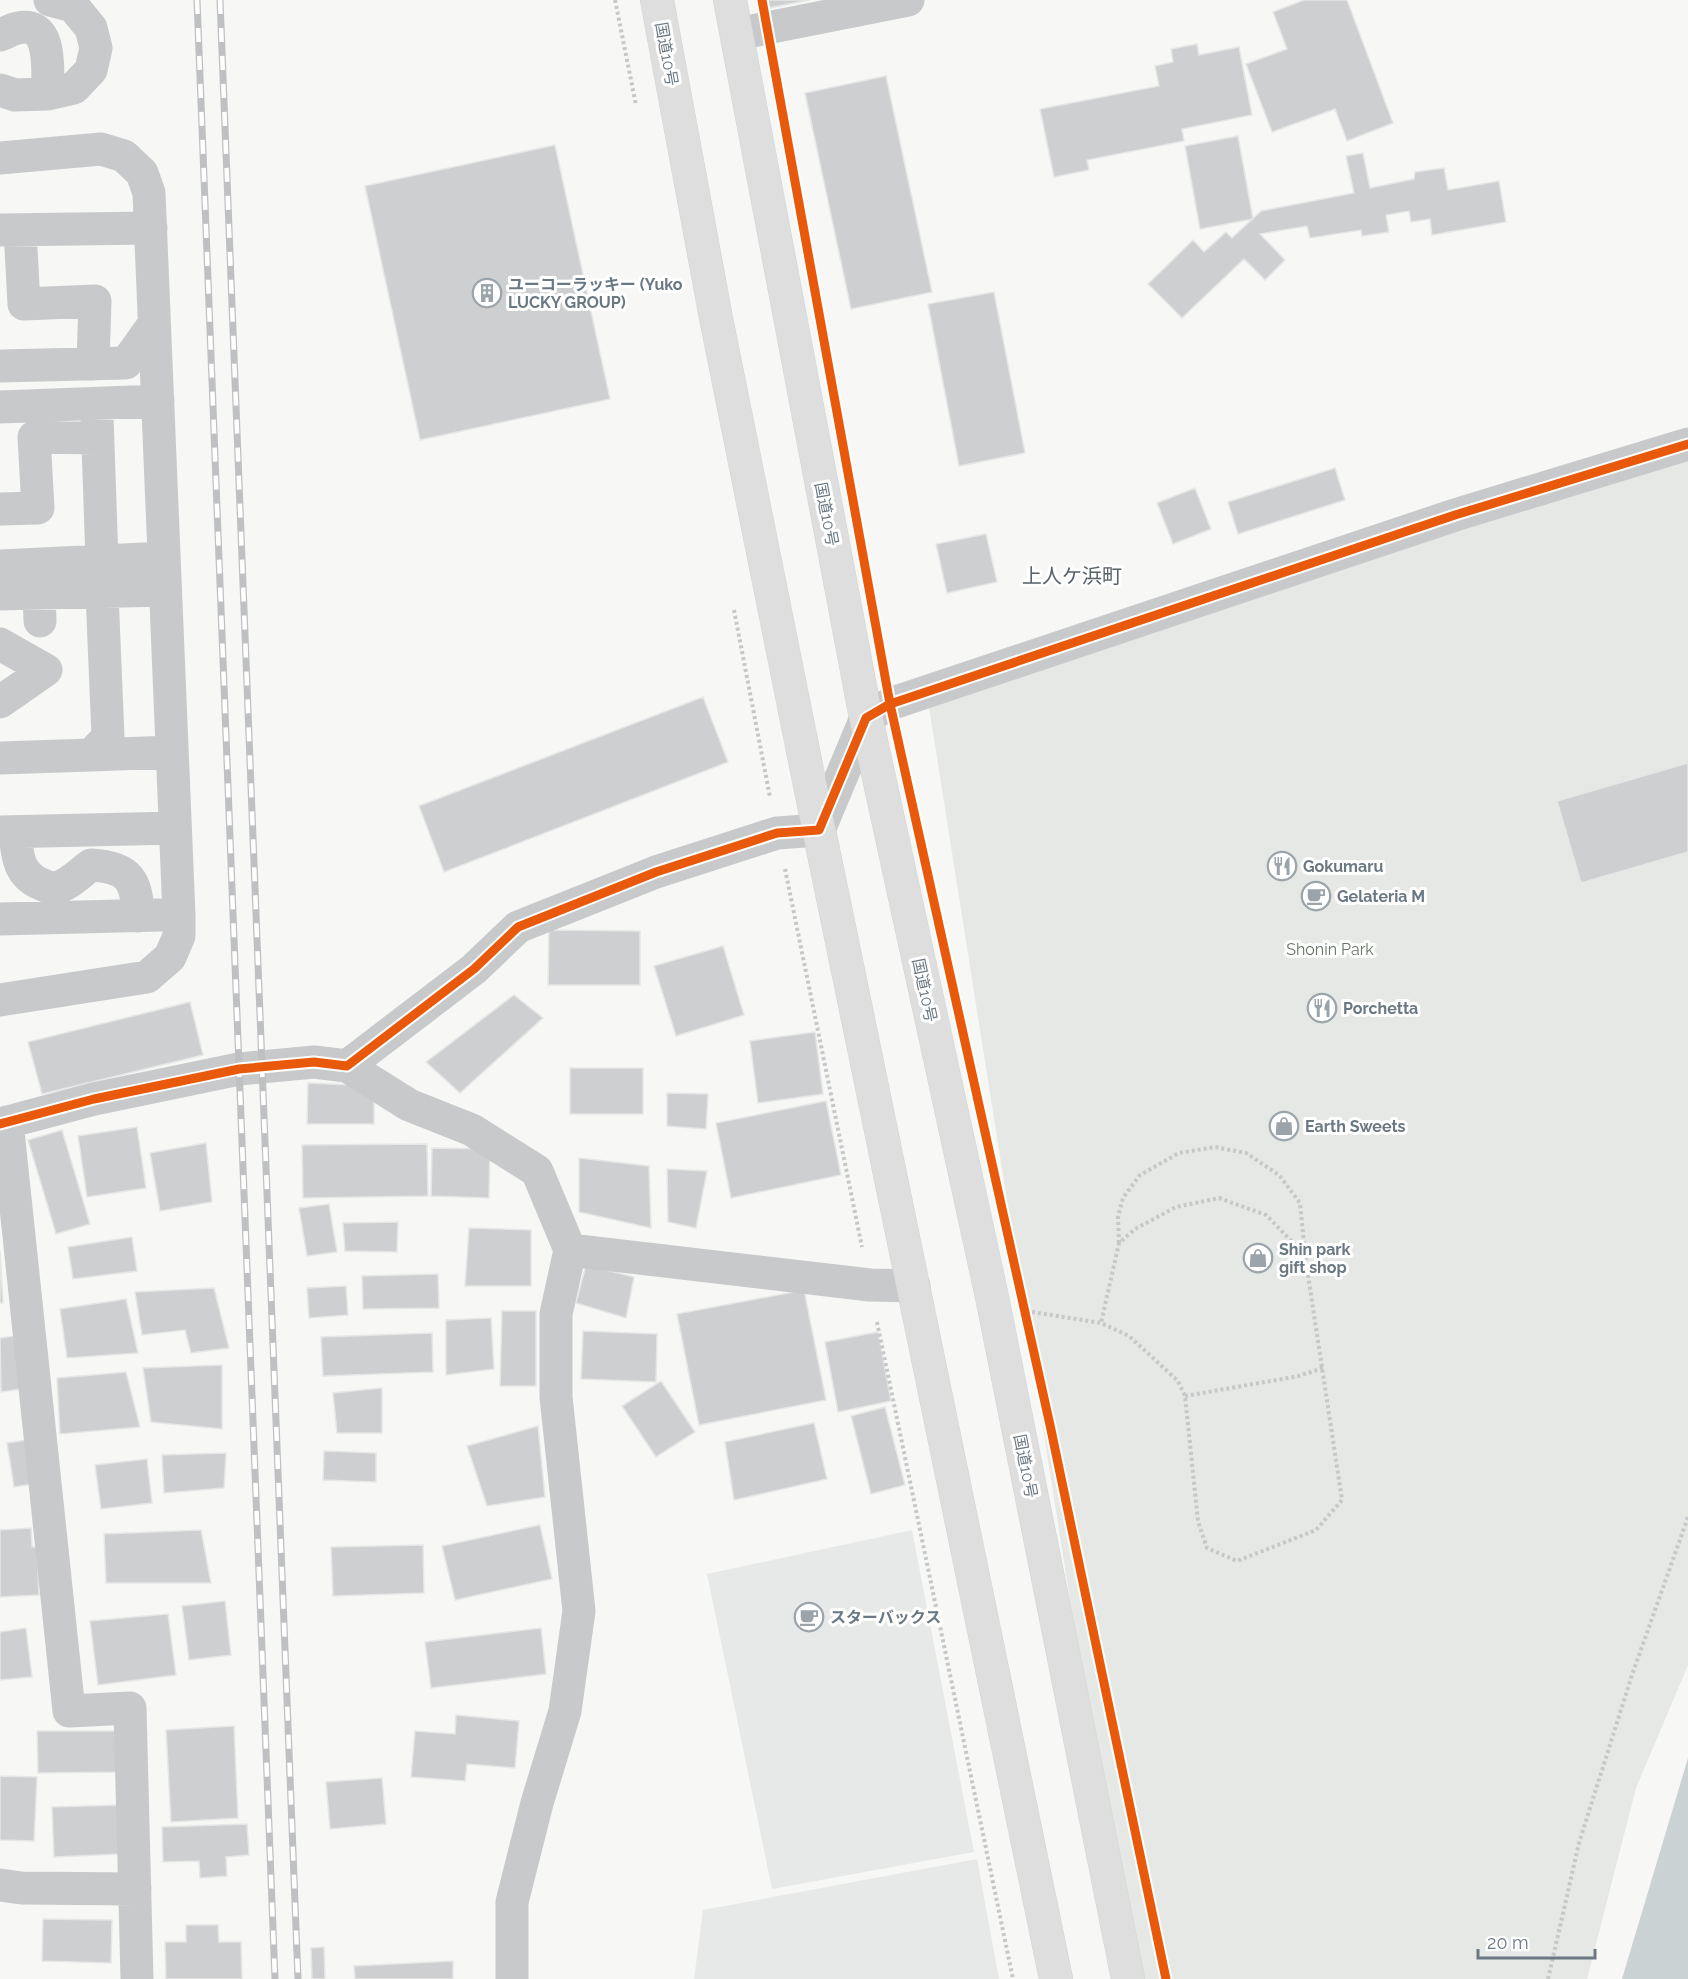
<svg xmlns="http://www.w3.org/2000/svg" width="1688" height="1979" viewBox="0 0 1688 1979" font-family="Raleway,'Noto Sans JP',sans-serif">
  <style>
    .built { fill: #e7e9e9 }
    .green { fill: #e5e8e4 }
    .water { fill: #cbd2d4 }
    .pier { fill: #f7f7f6 }
    .building { fill: #cdcfd0; stroke: #e6e6e6; stroke-width: 1.5 }
    .lines { fill: none; stroke-linecap: round; stroke-linejoin: round }
    .highway-casing { stroke: #d3d4d4; stroke-width: 34 }
    .path { stroke: #c6c7c8; stroke-width: 4; stroke-dasharray: 3 3; stroke-linecap: butt }
    .minor { stroke: #c8c9ca; stroke-width: 33 }
    .highway { stroke: #dedede; stroke-width: 33 }
    .rail-casing { stroke: #bec0c1; stroke-width: 7 }
    .rail { stroke: #fff; stroke-width: 4.5; stroke-dasharray: 14; stroke-linecap: butt }
    .cycleway-casing { stroke: #fff; stroke-width: 13 }
    .cycleway { stroke: #e8590c; stroke-width: 9 }
    .labels { text-anchor: middle; stroke-width: 6; stroke-linejoin: round; paint-order: stroke }
    .street-label { font-size: 16px; fill: #6a7883; stroke: #fff }
    .poi-label { font-size: 16px; font-weight: bold; fill: #6a7883; stroke: #fff; text-anchor: start }
    .park-label { font-size: 16px; fill: #677664; stroke: #fff }
    .quarter-label { font-size: 20px; fill: #576169; stroke: #fff }
  </style>
  <rect width="100%" height="100%" fill="#f7f7f6"/>
  <path class="built" d="M912,1530L974,1852L772,1889L707,1574Z
    M977,1859L999,1979H694L703,1910Z"/>
  <path class="green" d="M1688,447V1665L1636,1788L1587,1979H1130L929,707Z"/>
  <path class="water" d="M1688,1758V1979H1622Z"/>
  <path class="pier" d="M1616,0H1671L1688,18V73L1661,44Z"/>
  <path class="building" d="M767,0H809L769,8Z
    M1304,0H1347L1393,123L1347,141L1335,109L1272,132L1246,64L1287,49L1273,12Z
    M1197,44L1199,55L1239,47L1252,115L1182,129L1184,141L1087,160L1089,170L1054,177L1040,109L1159,86L1155,66L1173,62L1171,49Z
    M886,76L932,292L851,309L805,93Z
    M1238,136L1253,219L1200,229L1185,146Z
    M555,145L610,399L420,440L365,186Z
    M1363,153L1370,188L1414,179L1415,172L1444,168L1448,190L1499,181L1506,222L1432,235L1430,219L1411,222L1409,211L1386,215L1389,232L1362,236L1361,230L1310,238L1307,226L1260,234L1285,260L1265,280L1244,259L1182,318L1148,284L1193,240L1204,252L1226,232L1232,238L1261,211L1354,193L1346,156Z
    M994,292L1025,453L959,466L928,304Z
    M1335,468L1345,500L1238,534L1228,502Z
    M1195,488L1211,529L1173,544L1157,503Z
    M986,534L997,582L947,593L936,544Z
    M703,697L728,762L444,872L419,806Z
    M1688,763V852L1581,883L1557,801Z
    M549,930L640,931V985H548Z
    M723,946L744,1015L676,1036L654,966Z
    M514,995L543,1018L460,1093L426,1062Z
    M190,1002L203,1055L42,1094L28,1042Z
    M815,1032L823,1094L758,1103L750,1041Z
    M570,1068H643V1114H570Z
    M308,1083L374,1086V1124H307Z
    M667,1093L708,1094L706,1129L667,1126Z
    M826,1101L841,1175L731,1198L716,1123Z
    M137,1127L146,1188L87,1197L78,1136Z
    M62,1130L90,1224L56,1234L28,1140Z
    M206,1143L212,1202L160,1211L150,1153Z
    M427,1144L428,1196L303,1198L302,1145Z
    M432,1148L490,1149L489,1198L431,1196Z
    M579,1158L649,1166L651,1228L579,1212Z
    M667,1169L707,1171L696,1228L668,1222Z
    M329,1204L337,1252L307,1256L299,1208Z
    M398,1222L397,1252L345,1251L343,1223Z
    M469,1228L531,1230V1286H465Z
    M132,1237L137,1271L73,1279L68,1247Z
    M0,1251L3,1303H0Z
    M586,1265L634,1277L626,1318L576,1303Z
    M438,1274L439,1308L363,1309L362,1276Z
    M346,1286L348,1315L309,1318L307,1288Z
    M214,1288L229,1348L191,1353L185,1330L142,1335L135,1292Z
    M804,1290L826,1400L699,1425L677,1314Z
    M126,1299L138,1353L67,1358L60,1309Z
    M502,1311H536V1386H500Z
    M491,1318L494,1369L446,1375V1320Z
    M583,1331L657,1334L656,1382L581,1379Z
    M878,1332L891,1401L838,1412L825,1342Z
    M432,1333L433,1372L323,1376L321,1337Z
    M14,1336L21,1389L1,1392L0,1338Z
    M222,1365V1429L151,1422L143,1368Z
    M126,1372L140,1427L60,1434L57,1378Z
    M661,1381L695,1432L656,1457L622,1406Z
    M382,1388V1433H337L333,1393Z
    M885,1407L905,1485L871,1494L851,1416Z
    M814,1423L827,1479L734,1500L725,1442Z
    M538,1426L545,1497L487,1506L467,1446Z
    M27,1440L33,1484L14,1487L7,1443Z
    M324,1451L376,1453V1482L323,1480Z
    M226,1453L224,1488L164,1493L162,1455Z
    M147,1459L152,1503L101,1509L95,1465Z
    M540,1525L552,1579L455,1600L442,1546Z
    M31,1528L32,1547H37L39,1595L0,1597V1530Z
    M201,1530L211,1583H106L104,1534Z
    M423,1545L424,1593L333,1596L331,1547Z
    M225,1601L231,1655L189,1660L182,1606Z
    M168,1614L176,1675L98,1685L90,1621Z
    M26,1628L32,1677L0,1680V1632Z
    M541,1628L546,1674L431,1688L425,1642Z
    M456,1715L519,1721L515,1768L467,1764L465,1781L411,1777L415,1731L455,1734Z
    M234,1726L238,1818L171,1822L166,1730Z
    M37,1731H116V1772L38,1773Z
    M0,1776L37,1777L34,1841L0,1840Z
    M382,1778L386,1824L330,1829L326,1782Z
    M118,1805L120,1854L54,1857L52,1807Z
    M247,1824L249,1855L226,1857L227,1876L200,1878L199,1861L163,1862L162,1827Z
    M43,1919L112,1920L111,1963L42,1961Z
    M186,1925H218L219,1942H241L242,1979H166L165,1942H186Z
    M324,1947L325,1979H312L311,1948Z
    M453,1961V1979H355L354,1966Z"/>
  <g class="lines">
    <g class="highway-casing">
      <path id="highway" d="M657,0L716,318L819,830L1056,1979
        M730,0L866,718L992,1297L1128,1979"/>
    </g>
    <path class="path" d="M615,0L636,105
      M734,610L770,797
      M785,869L862,1247
      M1119,1243L1118,1217L1123,1198L1140,1175L1179,1153L1215,1147L1246,1153L1279,1175L1300,1203L1305,1254
      M1032,1312L1101,1323L1129,1336L1178,1381L1185,1396L1198,1521L1207,1548L1237,1561L1316,1530L1342,1500L1305,1255L1266,1215L1219,1198L1176,1207L1135,1229L1119,1243L1101,1323
      M877,1322L1013,1979
      M1185,1396L1299,1376L1323,1368
      M1548,1979L1579,1843L1632,1675L1688,1517"/>
    <path class="minor" d="M737,34L908,0
      M0,35C6,33 12,29 18,28C54,20 47,73 48,94
      M0,90L15,95L48,94L74,88L91,70L96,48L91,28L73,6L50,0
      M0,158L101,149L124,156L142,173L149,193L179,915V936L170,957L147,977L0,1000
      M0,230L151,228
      M20,230L24,304L95,301L93,364
      M0,366L126,363L154,324
      M0,407L158,401
      M97,416L102,561
      M0,509L38,508L34,437L97,438
      M0,566L164,558
      M39,593L40,621
      M0,594L165,590
      M0,644L46,670L0,702
      M91,755L172,752
      M0,758L91,755L108,737L102,593
      M0,832L175,828
      M15,832C17,854 18,875 41,884C45,886 51,888 55,888C68,886 81,872 91,865C129,867 137,880 138,916
      M0,919L159,915
      M347,1066L409,1105L472,1130L537,1171L570,1250L556,1314V1397L579,1611L565,1711L537,1803L512,1902V1979
      M7,1122L69,1711L130,1708L137,1979
      M0,1124L94,1099L239,1069L314,1062L347,1066L474,969L518,927L656,872L777,833L819,830L866,718L890,704L1455,515L1688,444
      M570,1250L870,1285L914,1286
      M0,1885L22,1888L135,1889"/>
    <use href="#highway" class="highway"/>
    <g class="rail-casing">
      <path id="rail" d="M197,0L275,1979
        M220,0L298,1979"/>
    </g>
    <use href="#rail" class="rail"/>
    <g class="cycleway-casing">
      <path id="cycleway" d="M762,0L890,704L1050,1425L1166,1979
        M0,1124L94,1099L239,1069L314,1062L347,1066L474,969L518,927L656,872L777,833L819,830L866,718L890,704L1455,515L1688,444"/>
    </g>
    <use href="#cycleway" class="cycleway"/>
  </g>
  <defs>
    <g id="building-ring" transform="scale(1.5)"><circle r="9.5" fill="#fff" stroke="#9ba4ab" stroke-width="1.5"/><path d="M-4-6H4V6H1V3H-1V6H-4ZM-2.5-4.3h1.7v1.8h-1.7ZM.8-4.3h1.7v1.8H.8ZM-2.5-1h1.7V.8h-1.7ZM.8-1h1.7V.8H.8Z" fill="#9ba4ab"/></g>
    <g id="restaurant-ring" transform="scale(1.5)"><circle r="9.5" fill="#fff" stroke="#9ba4ab" stroke-width="1.5"/><path d="M-5-6h1v4h1v-4h1v4h1v-4h1v5L-1.5 .5V6h-2V.5L-5-1ZM5-6V6H3V1.5H1.5Q1.5-4 5-6Z" fill="#9ba4ab"/></g>
    <g id="cafe-ring" transform="scale(1.5)"><circle r="9.5" fill="#fff" stroke="#9ba4ab" stroke-width="1.5"/><path d="M-5.5-4.5H6V0H3Q3 3.5 0 3.5H-2.5Q-5.5 3.5-5.5 0ZM3-3.2v2h1.7v-2ZM-6 4.5H4V6H-6Z" fill="#9ba4ab"/></g>
    <g id="shop-ring" transform="scale(1.5)"><circle r="9.5" fill="#fff" stroke="#9ba4ab" stroke-width="1.5"/><path d="M-5-2.5h2.3a2.7 3.5 0 0 1 5.4 0H5L5.5 6h-11ZM-1.5-2.5h3a1.5 2.3 0 0 0-3 0Z" fill="#9ba4ab"/></g>
  </defs>
  <g fill-rule="evenodd">
    <use href="#building-ring" x="487" y="293"/>
    <use href="#restaurant-ring" x="1282" y="866"/>
    <use href="#cafe-ring" x="1316" y="896"/>
    <use href="#restaurant-ring" x="1322" y="1008"/>
    <use href="#shop-ring" x="1284" y="1126"/>
    <use href="#shop-ring" x="1258" y="1258"/>
    <use href="#cafe-ring" x="809" y="1617"/>
  </g>
  <g class="labels">
    <g class="street-label">
      <text transform="translate(667 54) rotate(80)" y="6">国道10号</text>
      <text transform="translate(827 514) rotate(79)" y="6">国道10号</text>
      <text transform="translate(925 990) rotate(78)" y="6">国道10号</text>
      <text transform="translate(1026 1466) rotate(79)" y="6">国道10号</text>
    </g>
    <g class="poi-label">
      <text x="508" y="290">ユーコーラッキー (Yuko<tspan x="508" dy="18">LUCKY GROUP)</tspan></text>
      <text x="1303" y="872">Gokumaru</text>
      <text x="1337" y="902">Gelateria M</text>
      <text x="1343" y="1014">Porchetta</text>
      <text x="1305" y="1132">Earth Sweets</text>
      <text x="1279" y="1255">Shin park<tspan x="1279" dy="18">gift shop</tspan></text>
      <text x="830" y="1623">スターバックス</text>
    </g>
    <g class="park-label">
      <text x="1330" y="955">Shonin Park</text>
    </g>
    <g class="quarter-label">
      <text x="1072" y="583">上人ケ浜町</text>
    </g>
  </g>
  <path d="M1478 1949v9h117v-9" fill="none" stroke="#6a7883" stroke-width="3"/>
  <text x="1487" y="1949" font-size="18" fill="#6a7883" stroke="#ffffff" stroke-width="4.5" paint-order="stroke">20 m</text>
</svg>
